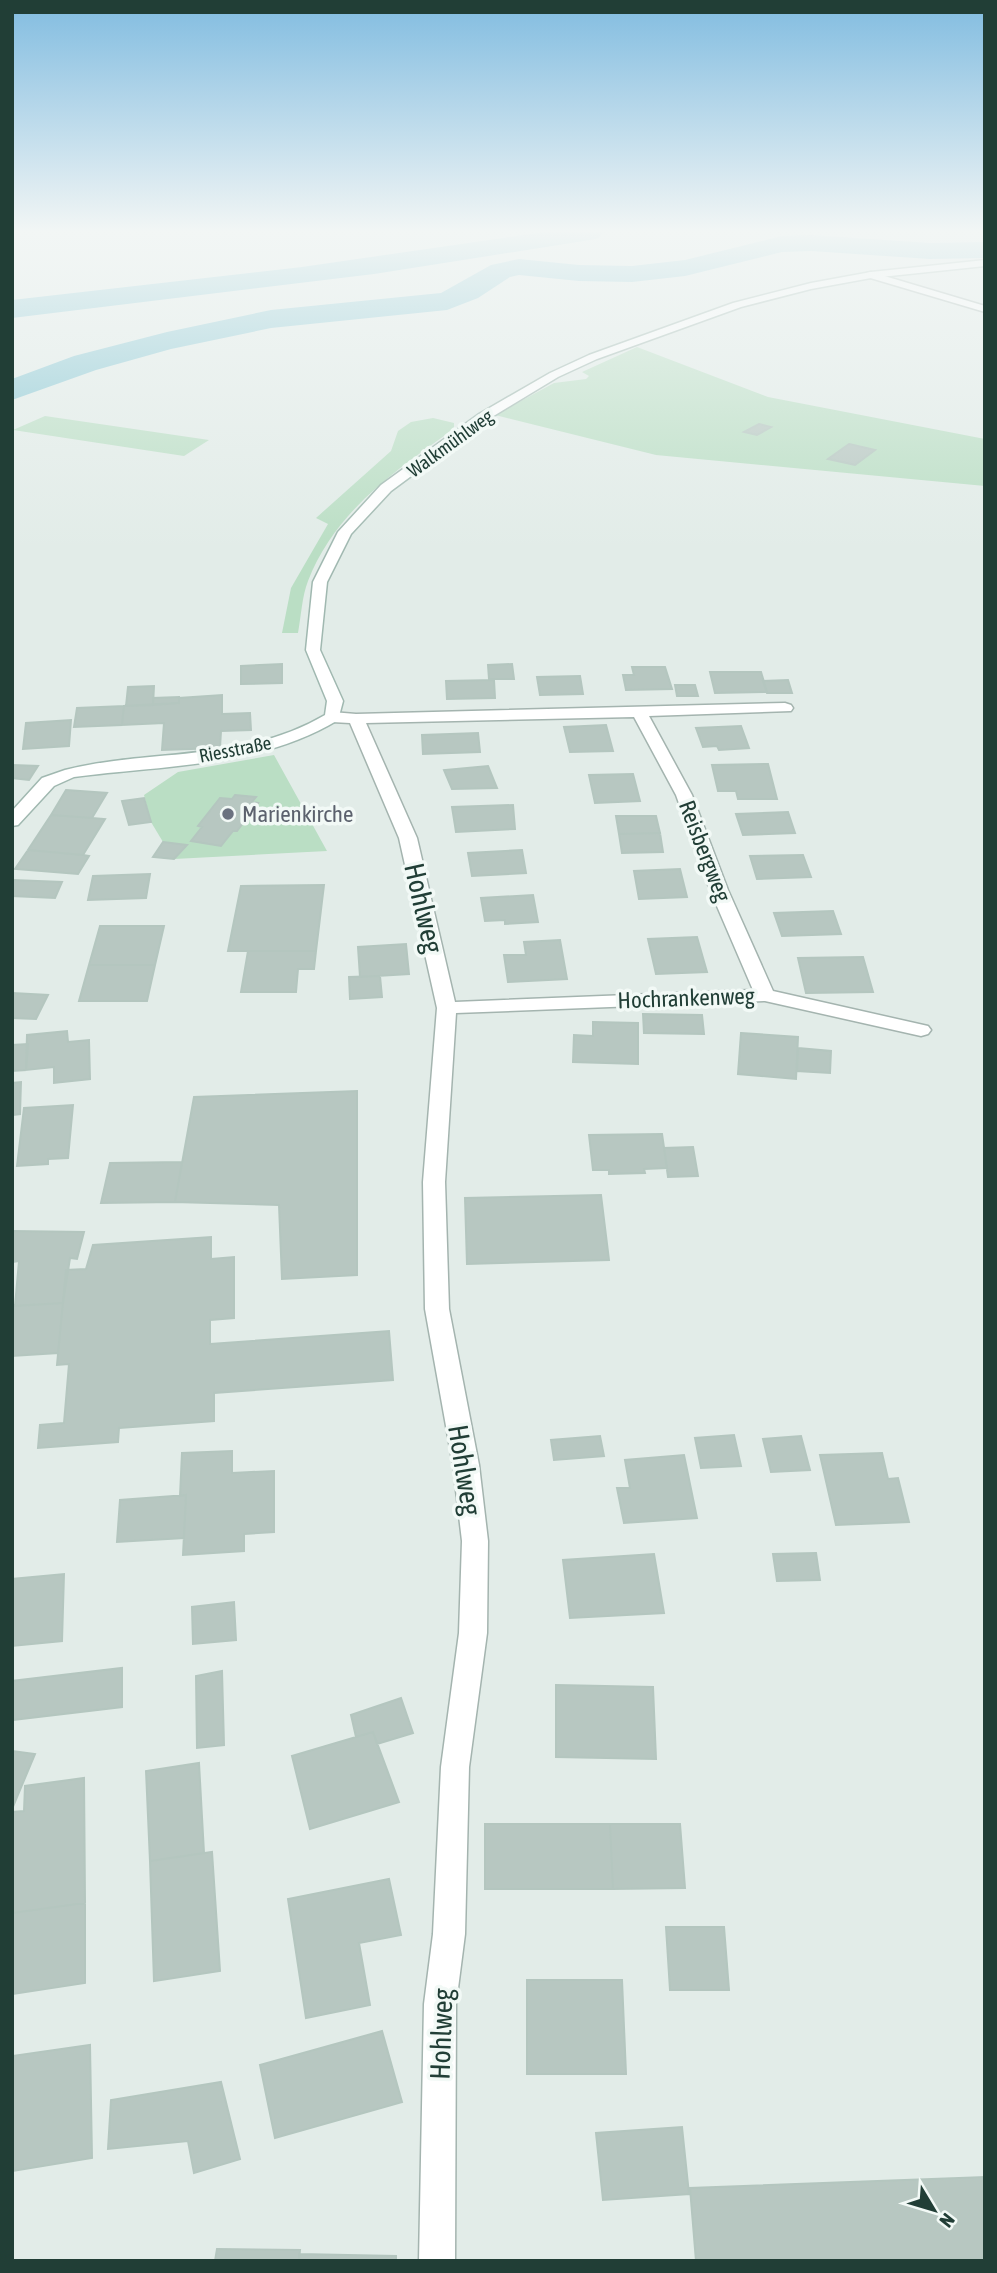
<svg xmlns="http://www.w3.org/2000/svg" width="997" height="2273" viewBox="0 0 997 2273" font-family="'Asap Condensed',sans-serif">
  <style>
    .green { fill: #badec4 }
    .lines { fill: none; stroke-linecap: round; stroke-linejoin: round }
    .river { fill: #88c7d3; fill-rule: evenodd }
    .building { fill: #b7c7c1; stroke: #b4c6bf; stroke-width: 2 }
    .street-casing { stroke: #a4b4af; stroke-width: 3 }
    .secondary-casing { stroke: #a0b8b0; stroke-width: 3 }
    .street { fill: #fff; fill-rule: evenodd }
    .secondary { fill: #fff; fill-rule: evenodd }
    .worship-dot { fill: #6b7280; stroke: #f2f9f6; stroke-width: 2.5 }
    .labels { text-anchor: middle; stroke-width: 7; stroke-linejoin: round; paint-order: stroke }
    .far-street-label { font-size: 19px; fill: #213e36; stroke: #f2f9f6 }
    .worship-label { font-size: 23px; fill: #5b616d; stroke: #f2f9f6; text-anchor: start }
    .street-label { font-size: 23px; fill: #213e36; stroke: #f2f9f6 }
    .near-street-label { font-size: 28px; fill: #213e36; stroke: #f2f9f6 }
  </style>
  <rect width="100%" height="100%" fill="#e2ece8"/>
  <path class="green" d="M637,347L768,397L985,439V486L656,455L495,415L554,383L586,379L589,376L582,372Z
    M45,416L209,440L184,456L13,430Z
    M433,418L454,423V429C396,470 335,511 308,581C302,596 301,617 298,633H282L291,588L328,524L316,518L391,451L398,431L411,422Z
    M274,755L327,851L174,859L186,845L163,842L151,822L144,795L178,772Z"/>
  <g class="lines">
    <path class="river" d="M544,232H603L599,238L590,240L374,274L12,318V300L302,267Z
      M811,235L930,243L985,242V258L930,259L811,251L782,252L685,276L632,282L579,281L519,275L510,277L478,298L447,310L271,328L171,349L96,370L12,400V379L74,356L167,332L271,310L441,293L491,265L519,259L579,265L632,266L685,260L782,236Z"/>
  </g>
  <path class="building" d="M759,424L771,427L757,435L744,432Z
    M849,444L875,450L855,465L828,459Z
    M282,664V683L241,684V666Z
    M512,664L514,679H489L488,665Z
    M632,667H665L672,689L626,690L623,675H634Z
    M710,672H761L767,692L715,693Z
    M580,676L583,694L540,695L537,677Z
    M494,680L495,698L447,699L446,681Z
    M788,680L792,693H767L763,681Z
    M675,685H695L698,696H677Z
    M154,686L153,705L126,706L128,687Z
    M222,695V714L250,713L251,730L221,731L220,748L162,750L164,723L122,725L124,706L179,703V698Z
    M179,697V703L153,705V698Z
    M124,706L122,725L74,727L77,708Z
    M71,720L69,746L23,749L26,723Z
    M606,725L613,751L570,752L564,727Z
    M741,726L749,748L719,750L717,746L703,747L696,728Z
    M478,733L480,752L423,754L422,735Z
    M768,764L777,799H738L736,791H718L712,765Z
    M12,765L38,766L29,780L12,778Z
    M488,766L497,788L452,789L444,770Z
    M633,774L640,801L595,803L589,775Z
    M66,790L107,793L92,818L51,815Z
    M235,795L256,797L252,802L258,803L237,831H233L221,846L191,841L202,827L198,826L220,798L232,799Z
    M144,798L151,822L129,825L122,801Z
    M513,805L515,829L456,832L452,807Z
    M788,812L795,833L743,835L736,814Z
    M51,815L92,818L105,819L83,855L28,850Z
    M616,816H656L660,833L619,834Z
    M660,833L663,852L622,853L619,834Z
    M163,842L187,845L174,859L153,857Z
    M28,850L83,855L89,856L78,874L15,869Z
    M522,850L526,873L472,876L468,853Z
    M803,855L811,877L757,879L750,856Z
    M680,869L687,897L639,899L634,871Z
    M150,874L146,898L88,900L93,876Z
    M12,880L62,882L55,898L12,896Z
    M324,885L316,951H228L241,886Z
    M533,895L538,922L505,924V920L485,921L481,898Z
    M833,911L841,934L782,936L774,913Z
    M100,926H164L155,965H89Z
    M697,937L707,972L656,974L648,939Z
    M560,940L567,979L508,982L504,955H526L524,942Z
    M406,944L409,974L360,977L358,947Z
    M248,951H316L314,969H298L296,992H241Z
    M863,957L873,992L806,993L798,958Z
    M89,965H155L147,1001H79Z
    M380,976L382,997L350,999L349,977Z
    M12,993L48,995L36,1019L12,1018Z
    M643,1014L702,1015L704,1034L644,1033Z
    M593,1022L638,1023V1064L573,1062L574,1035L593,1036Z
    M67,1031L68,1042L89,1040L90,1079L54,1083V1067L26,1070L27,1035Z
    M741,1033L798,1037L796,1079L738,1074Z
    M28,1044L26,1070L12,1071V1045Z
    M798,1048L831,1051L830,1073L797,1071Z
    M21,1082L20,1114L12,1115V1083Z
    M357,1091V1275L282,1279L279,1205L175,1202L194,1097Z
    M73,1105L68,1158L48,1159V1164L17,1166L24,1108Z
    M662,1134L667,1168L644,1169L645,1173L609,1174V1170H593L589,1135Z
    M693,1147L698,1176L668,1177L664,1148Z
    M182,1162L175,1202L101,1203L110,1163Z
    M601,1195L609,1260L467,1264L465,1198Z
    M12,1231L84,1232L77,1259L70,1258L63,1303L15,1306L19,1261L12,1262Z
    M211,1237V1259L234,1257V1318L210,1320V1344L389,1331L393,1380L214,1393V1421L119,1428L118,1442L38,1448L40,1425L64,1423L69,1364L57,1365L66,1270L86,1269L93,1245Z
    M63,1303L58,1353L12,1356V1306Z
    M734,1435L741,1466L701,1468L695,1438Z
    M600,1436L604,1456L554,1460L551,1440Z
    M801,1436L810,1470L771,1472L763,1439Z
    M232,1451V1473L274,1471V1532L244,1534V1551L183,1555L186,1495L180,1496L182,1453Z
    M882,1453L888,1479L898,1478L909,1522L836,1525L820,1455Z
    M684,1455L697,1518L624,1523L617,1488H630L625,1460Z
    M186,1495L184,1538L117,1542L120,1500Z
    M816,1553L820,1580L777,1581L773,1554Z
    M654,1554L664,1613L570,1618L563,1560Z
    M64,1574L62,1641L12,1646V1579Z
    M234,1602L236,1640L193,1644L192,1607Z
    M122,1668V1707L12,1720V1681Z
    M222,1671L224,1745L197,1748L196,1676Z
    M556,1685L653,1687L656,1759L556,1757Z
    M401,1698L413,1733L377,1744L373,1732L356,1737L351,1715Z
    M373,1732L399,1802L310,1829L292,1756Z
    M12,1751L35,1754L12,1809Z
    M199,1763L204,1853L150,1861L146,1771Z
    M84,1778L85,1903L12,1913V1812L24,1811L25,1786Z
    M485,1824H610L613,1889H485Z
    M610,1824H680L685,1888L613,1889Z
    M212,1852L220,1971L154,1981L150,1861Z
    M389,1879L401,1935L359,1943L370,2005L306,2018L288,1899Z
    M85,1903V1983L12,1994V1913Z
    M666,1927H724L729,1990H670Z
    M527,1980H622L626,2074H527Z
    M382,2031L402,2102L275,2138L260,2065Z
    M90,2045L92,2158L12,2171V2056Z
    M221,2082L240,2159L194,2173L188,2141L108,2149L111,2100Z
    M682,2127L689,2194L603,2200L596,2133Z
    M985,2177V2261H696L690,2188Z
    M217,2249L300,2250L299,2261H215Z
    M299,2254L396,2256V2261H299Z"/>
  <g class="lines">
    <g class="street-casing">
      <path id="street" d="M871,272L985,306V312L867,277V273Z
        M785,703L791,705L793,708L791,711L649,716L692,795L728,890L773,991L928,1026L931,1030L928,1034L921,1036L765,1001L456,1013L445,1182L449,1309L479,1465L488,1541L487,1633L469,1767L465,1934L456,2004L455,2261H419L424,2004L433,1934L441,1767L459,1633L462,1541L453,1465L425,1309L423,1182L437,1008L399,838L350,723L332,722L324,717L332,712L356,714ZM634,717L676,795L710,890L753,990L455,1002L417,838L366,723Z"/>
    </g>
    <g class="secondary-casing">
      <path id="secondary" d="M985,260V266L871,278L811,289L741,307L597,359L558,377L487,420L391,491L351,534L327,582L320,650L343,701L338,720C259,768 163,765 74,777L54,786L18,825L12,826V811L42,778L65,770C152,748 244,763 325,715L327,701L306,650L313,582L338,532L381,485L479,414L550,373L589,355L733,303L811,283L871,272Z"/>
    </g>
    <use href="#street" class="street"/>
    <use href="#secondary" class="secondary"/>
  </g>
  <linearGradient id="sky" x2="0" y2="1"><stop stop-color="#81bce0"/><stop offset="0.42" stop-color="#f2f6f5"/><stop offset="1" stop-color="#f2f6f5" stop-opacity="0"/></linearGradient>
  <rect width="997" height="550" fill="url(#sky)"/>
  <circle class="worship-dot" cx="228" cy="814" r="7"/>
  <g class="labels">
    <g class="far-street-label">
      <text transform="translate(450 443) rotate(-36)" y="7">Walkmühlweg</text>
      <text transform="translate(235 749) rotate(-11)" y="7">Riesstraße</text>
    </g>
    <g class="worship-label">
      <text x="242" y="822">Marienkirche</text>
    </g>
    <g class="street-label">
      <text transform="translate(705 851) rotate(69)" y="8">Reisbergweg</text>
      <text transform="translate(686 998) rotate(-2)" y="8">Hochrankenweg</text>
    </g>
    <g class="near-street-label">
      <text transform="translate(424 908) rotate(77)" y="10">Hohlweg</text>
      <text transform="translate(465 1470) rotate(81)" y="10">Hohlweg</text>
      <text transform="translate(441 2034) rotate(-88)" y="10">Hohlweg</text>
    </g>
  </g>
  <rect width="997" height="2273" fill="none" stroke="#213e36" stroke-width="28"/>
  <g transform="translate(934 2210) rotate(128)" stroke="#f2f9f6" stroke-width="5" paint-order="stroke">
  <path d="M0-5L12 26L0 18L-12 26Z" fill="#213e36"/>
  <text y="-10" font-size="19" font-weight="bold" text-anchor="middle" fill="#213e36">N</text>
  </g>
</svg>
